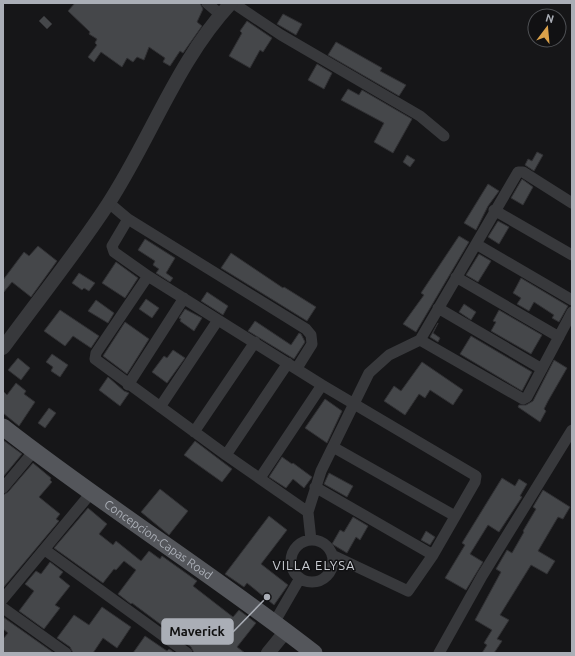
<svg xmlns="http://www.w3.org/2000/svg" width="575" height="656" viewBox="0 0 575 656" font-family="Ubuntu,sans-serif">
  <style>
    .building { fill: #45474a; stroke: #313134 }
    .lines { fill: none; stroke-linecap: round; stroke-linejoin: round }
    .minor { stroke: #38393c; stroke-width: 11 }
    .tertiary { stroke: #38393c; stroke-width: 14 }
    .primary { stroke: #54565b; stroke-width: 17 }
    .labels { text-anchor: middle; stroke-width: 3; stroke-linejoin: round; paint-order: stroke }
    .street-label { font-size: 12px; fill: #aaaeb6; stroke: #111113 }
    .neighbourhood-label { font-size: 13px; letter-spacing: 1px; fill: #cacdd3; stroke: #111113 }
    .leader { fill: none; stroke: #aaaeb6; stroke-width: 1.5 }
    .callout-dot { fill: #aaaeb6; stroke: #111113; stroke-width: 1.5 }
    .callout { fill: #aaaeb6; stroke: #aaaeb6; stroke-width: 1.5 }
    .callout-label { font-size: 13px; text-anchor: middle; font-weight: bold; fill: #111 }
  </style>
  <rect width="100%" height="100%" fill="#161618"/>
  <path class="building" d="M75,3H200L203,9L197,22L202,26L183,53L180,51L170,66L163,62L165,58L149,47L144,60L137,57L133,62L127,58L122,67L101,52L94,62L88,57L97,45L95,43L97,39L89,34L90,32L68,11Z
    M283,14L302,24L296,35L277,24Z
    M44,16L52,24L47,29L39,21Z
    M247,21L272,38L263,52L260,50L250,68L229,56L242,33L240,31Z
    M336,42L382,68L380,71L406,85L399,96L328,55Z
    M317,64L332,73L324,89L308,80Z
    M348,89L359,95L362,90L412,119L393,153L374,142L384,123L341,100Z
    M537,152L543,155L534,171L525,165L528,159L532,161Z
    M407,155L415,160L410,167L403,162Z
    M522,179L533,187L523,205L511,198Z
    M488,184L499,191L488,206L476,230L464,223Z
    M498,221L509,227L499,244L488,237Z
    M459,236L469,242L416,332L403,324L424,295L421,293Z
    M145,239L175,258L166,273L173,278L170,282L156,273L159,269L153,265L155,261L138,250Z
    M38,246L57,261L31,297L12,282L3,293V280L24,252L29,256Z
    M231,253L283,288L284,287L316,307L307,321L221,268Z
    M479,254L491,261L478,282L466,275Z
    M116,262L138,278L125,298L102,283Z
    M79,273L95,283L89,291L84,288L82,290L72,283Z
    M521,278L568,306L559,322L552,318L554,315L534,302L529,311L517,304L521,298L513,293Z
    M207,292L228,306L223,315L201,301Z
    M146,299L159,308L152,318L139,309Z
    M96,300L114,313L108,323L88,311Z
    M464,304L476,312L471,320L459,312Z
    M185,309L202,318L194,331L180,321L181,319L179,318Z
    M60,310L99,336L91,348L73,336L65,346L44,331Z
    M499,310L542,335L531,354L491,331L496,322L493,321Z
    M255,321L291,345L299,333L301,334L305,342L294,359L248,331Z
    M125,322L149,339L127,374L103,356Z
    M438,323L433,333L440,338L438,342L430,337Z
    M471,336L532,372L522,391L460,354Z
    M173,350L185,358L167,383L152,372L164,356L167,358Z
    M52,354L68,365L60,377L51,371L53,367L46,362Z
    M18,358L30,368L21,380L8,370Z
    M554,360L567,368L548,401L544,409L546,411L540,422L518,407L519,405H526L533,401Z
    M422,362L463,390L453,405L430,390L425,398L419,394L405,415L384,401L394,386L401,391Z
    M108,377L124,391L129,393L120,406L99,390Z
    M16,383L26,391L24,394L35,402L19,426L3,413V391L7,395Z
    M325,399L342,411L327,443L305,428Z
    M49,408L56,413L45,428L38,423Z
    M3,440L22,454L3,477Z
    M195,441L232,469L222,482L184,455Z
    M282,457L292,464L293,463L312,477L304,488L293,479L286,488L269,477Z
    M33,463L51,478L50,480L52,482L39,497L60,514L56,519L59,521L3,588V495L8,492Z
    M329,473L353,486L347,497L324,484Z
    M502,478L515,486L519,479L527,484L520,496L522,497L499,532L488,525L470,554L483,562L466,590L445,578L465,545L462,543Z
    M160,489L188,511L169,535L141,512Z
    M543,490L570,507L563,519L558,517L538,551L555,561L547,574L531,565L500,615L509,620L497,639L502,641L494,653H482L487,645L484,643L492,630L475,620L501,572L496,569L507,550L512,553L524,532L523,531L536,509L533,507Z
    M88,508L107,524L99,534L113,545L116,541L141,561L149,551L160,559L162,556L197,581L193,586L233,617L239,610L256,623L237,647L245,653H194L191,647L132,603L131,604L118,594L136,570L124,561L116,570L114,569L103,583L54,548Z
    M269,516L287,530L261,564L288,585L274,605L247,583L244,587L225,574Z
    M353,517L368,526L360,540L356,537L347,553L332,544L340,530L344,532Z
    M426,531L435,537L430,545L421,540Z
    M50,562L63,572L59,577L70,586L55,605L60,608L44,629L19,611L34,591L25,584L36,571L41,574Z
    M102,607L131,627L117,648L103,638L93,653H73L70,647L57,638L74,615L89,625Z
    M3,617L54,653H3V639L8,633L3,629Z
    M145,636L167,651L169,649L175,653H133Z"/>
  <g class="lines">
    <path class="minor" d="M207,3L221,15
      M233,3L281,35L420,116L444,136
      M109,203L128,219L306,329L311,335L312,344L297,368
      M494,210L572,255
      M128,219L112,246L114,252L148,276L322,385L476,476L475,482L433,555L408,591L332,555
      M476,244L572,300
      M148,276L96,353L95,359L226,455L308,512L311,540
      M456,277L559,337
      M438,308L542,369
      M420,340L523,399L527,397L572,312
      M128,385L184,298
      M160,407L218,320
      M194,432L255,342
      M333,447L455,516
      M226,455L288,363
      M260,478L322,385
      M315,487L433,555
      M3,488L34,451
      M308,512L321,471L369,373L389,355L420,340L518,172H523L572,203
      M291 561a21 21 0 1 1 42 0a21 21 0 1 1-42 0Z
      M45,550L187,653
      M3,599L91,493
      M3,608L66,653
      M274,623L300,578
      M439,653L482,576L572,430"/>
    <path class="tertiary" d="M3,348C38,300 76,253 108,204C151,138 177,61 231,3
      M268,653L286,631"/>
    <path class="primary" id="s1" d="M3,427C104,506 213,574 314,653"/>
  </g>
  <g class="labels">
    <g class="street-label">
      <text dy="4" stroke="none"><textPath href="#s1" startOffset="192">Concepcion-Capas Road</textPath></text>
    </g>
    <g class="neighbourhood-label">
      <text x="314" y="570">VILLA ELYSA</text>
    </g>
  </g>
  <path class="leader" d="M267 597L233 632"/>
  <circle class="callout-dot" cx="267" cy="597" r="4"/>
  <rect class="callout" x="162" y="619" width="71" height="25" rx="4"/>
  <g class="callout-label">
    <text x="197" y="636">Maverick</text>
  </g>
  <rect width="575" height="656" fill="none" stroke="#aaaeb6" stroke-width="8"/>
  <g transform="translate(547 28) rotate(16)"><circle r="19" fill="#111113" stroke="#4e5054"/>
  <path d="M0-3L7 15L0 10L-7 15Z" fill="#dca24a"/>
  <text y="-6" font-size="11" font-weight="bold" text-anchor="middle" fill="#aaaeb6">N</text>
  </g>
</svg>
